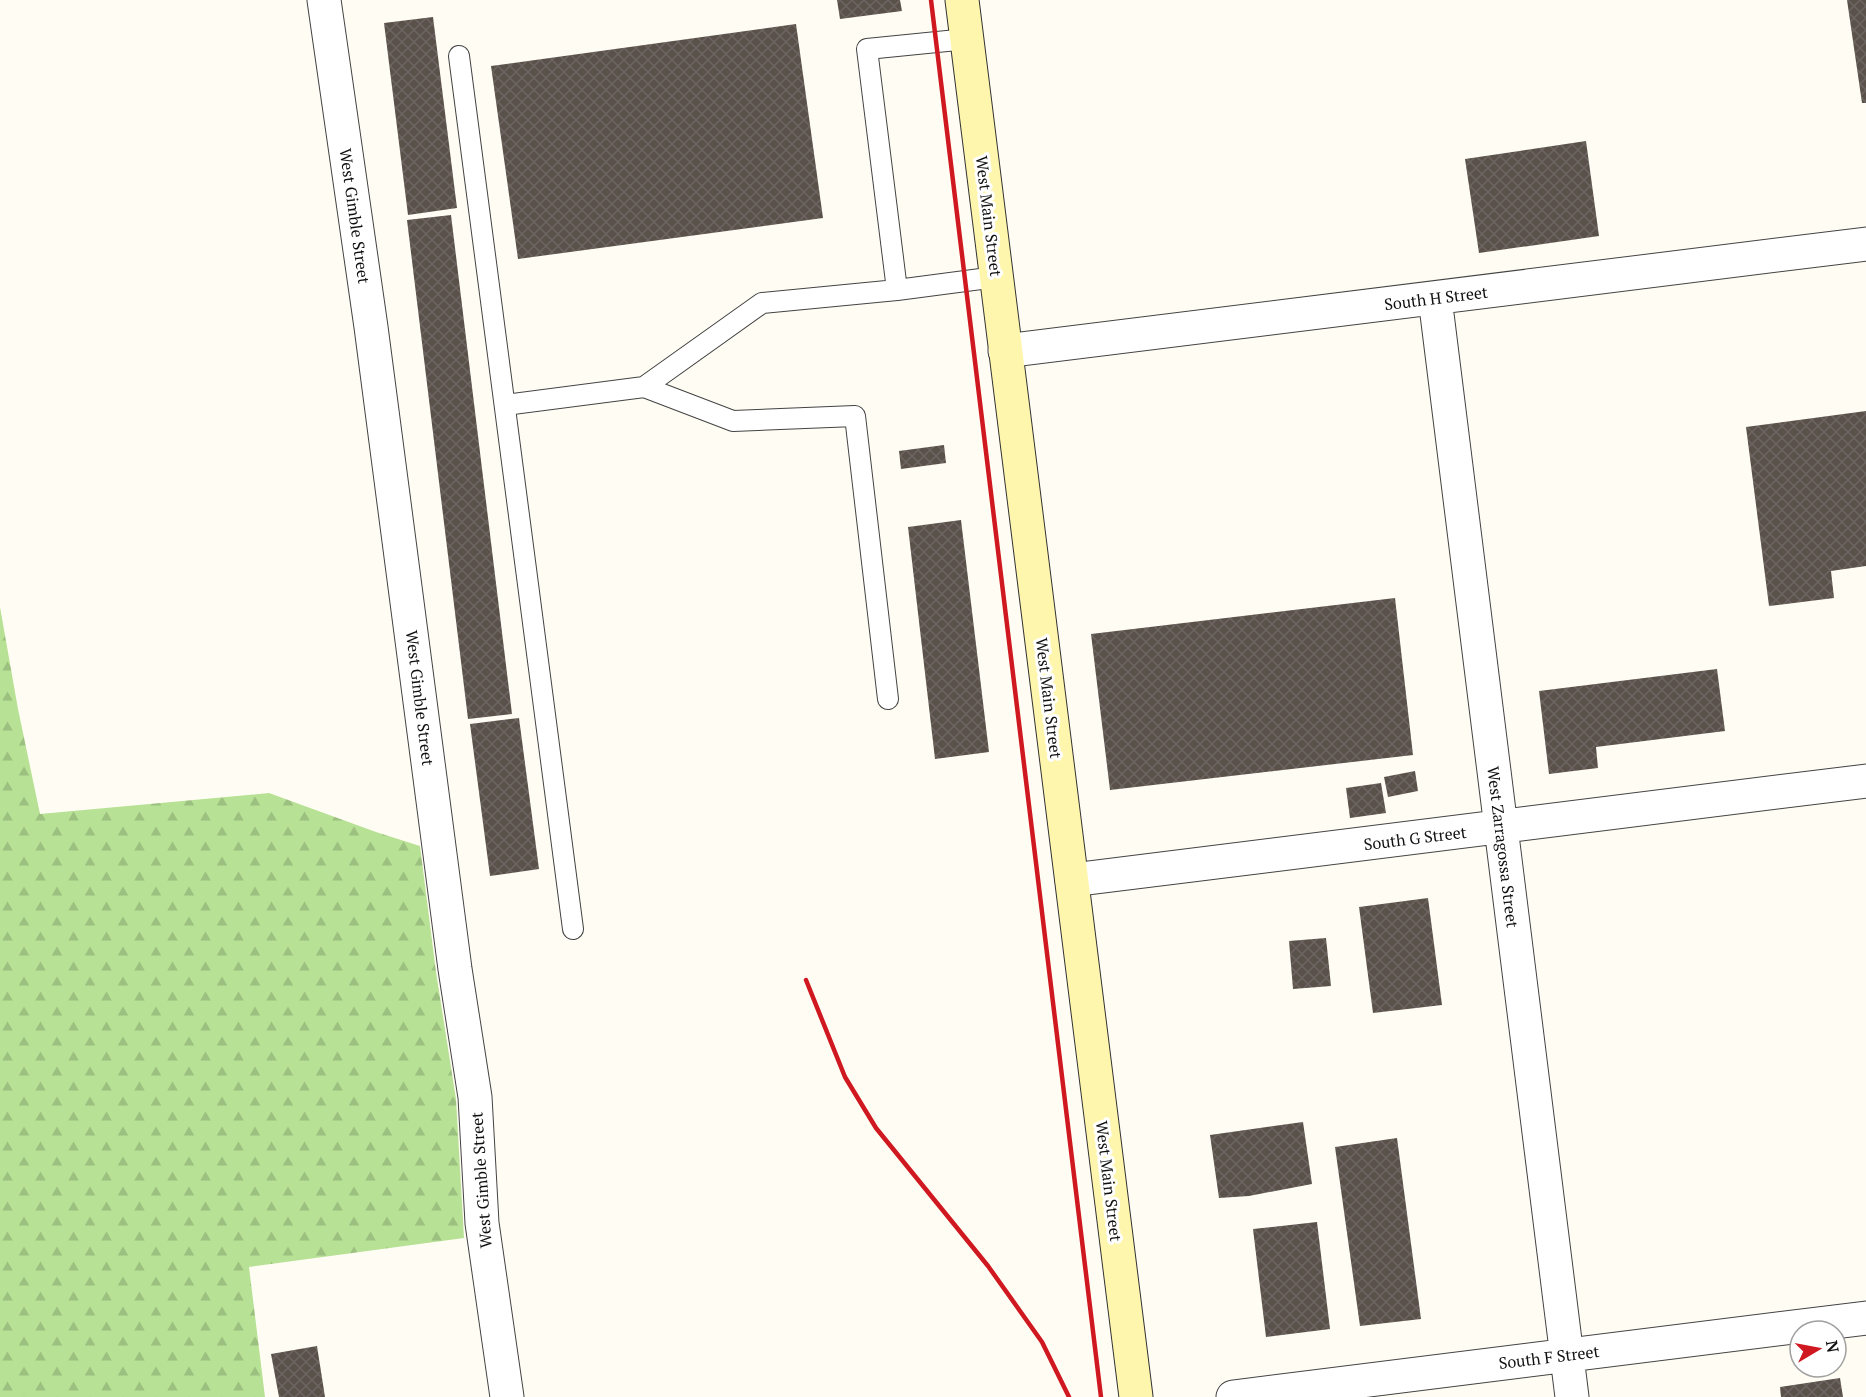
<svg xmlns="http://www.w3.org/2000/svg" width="1866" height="1397" viewBox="0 0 1866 1397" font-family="'PT Serif',serif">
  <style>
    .forest { fill: url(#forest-firs) }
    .building { fill: url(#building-cross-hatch) }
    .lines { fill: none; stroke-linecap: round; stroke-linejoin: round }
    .lane-casing { stroke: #434343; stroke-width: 22 }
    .street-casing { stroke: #434343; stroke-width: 35 }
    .secondary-casing { stroke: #323232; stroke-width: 35 }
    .lane { stroke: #fff; stroke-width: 20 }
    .street { stroke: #fff; stroke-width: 33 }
    .secondary { stroke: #fff6ae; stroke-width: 33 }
    .rail { stroke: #d01821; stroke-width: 4.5 }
    .labels { text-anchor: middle; stroke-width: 6; stroke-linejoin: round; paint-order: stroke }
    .street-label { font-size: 16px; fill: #101010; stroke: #fff }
  </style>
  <defs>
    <pattern id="forest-firs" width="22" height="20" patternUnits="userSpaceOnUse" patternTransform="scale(1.5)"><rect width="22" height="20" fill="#b7e195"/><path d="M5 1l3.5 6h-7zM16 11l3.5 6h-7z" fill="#9cc07f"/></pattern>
    <pattern id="building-cross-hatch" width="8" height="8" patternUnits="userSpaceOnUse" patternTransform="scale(1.5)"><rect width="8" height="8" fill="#5a514b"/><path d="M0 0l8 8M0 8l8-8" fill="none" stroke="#6d6561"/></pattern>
  </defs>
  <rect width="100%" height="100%" fill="#fffdf3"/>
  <path class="forest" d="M0,607L18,709L40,814L269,793L376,832L420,846L436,972L456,1099L464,1238L249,1267L265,1397H0Z"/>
  <path class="building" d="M837,0H900L902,11L840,19Z
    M1847,0H1866V103H1862Z
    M433,17L457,208L408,215L384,23Z
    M796,24L823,218L518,259L491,66Z
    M1586,141L1599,236L1479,253L1465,159Z
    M451,215L512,714L468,719L407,220Z
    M1866,411V566L1831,571L1834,598L1769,606L1746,427Z
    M944,445L946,463L901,469L899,451Z
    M961,520L989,752L935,759L908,527Z
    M1395,598L1413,755L1110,790L1091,634Z
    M1717,669L1725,731L1596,747L1598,768L1549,774L1539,691Z
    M519,718L539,869L490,876L470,724Z
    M1415,771L1418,791L1388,797L1384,777Z
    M1381,783L1386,813L1350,818L1346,788Z
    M1428,898L1442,1005L1373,1013L1359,907Z
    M1326,938L1331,986L1293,989L1289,941Z
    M1303,1122L1312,1184L1249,1196L1219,1198L1210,1135Z
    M1397,1138L1421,1319L1360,1326L1335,1147Z
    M1317,1222L1330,1329L1266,1337L1253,1229Z
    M317,1346L325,1397H279L271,1354Z
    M1840,1378L1843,1397H1781L1780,1387Z"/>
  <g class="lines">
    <g class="lane-casing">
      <path id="lane" d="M459,56L573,929
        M897,290L867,49L967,39
        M644,387L733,421L855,416L888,699
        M505,405L644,387L762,303L897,290L996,277"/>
    </g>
    <g class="street-casing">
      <path id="street" d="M324,0L371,327L455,969L475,1097L482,1223L507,1397
        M1435,298L1572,1397
        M1005,351L1866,244
        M1072,880L1866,781
        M1233,1397L1866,1318"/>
    </g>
    <g class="secondary-casing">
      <path id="secondary" d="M962,0L1136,1397"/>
    </g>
    <use href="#lane" class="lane"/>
    <use href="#street" class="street"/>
    <use href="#secondary" class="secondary"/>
    <path class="rail" d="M931,0L1101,1397
      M806,980L845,1077L876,1128L988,1266L1042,1342L1069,1397"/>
  </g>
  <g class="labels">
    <g class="street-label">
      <text transform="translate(355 216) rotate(82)" y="6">West Gimble Street</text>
      <text transform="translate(989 216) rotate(83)" y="6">West Main Street</text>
      <text transform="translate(1436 298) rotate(-7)" y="6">South H Street</text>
      <text transform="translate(420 698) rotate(83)" y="6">West Gimble Street</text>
      <text transform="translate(1049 698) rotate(83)" y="6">West Main Street</text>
      <text transform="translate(1415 838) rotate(-7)" y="6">South G Street</text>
      <text transform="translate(1503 847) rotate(83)" y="6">West Zarragossa Street</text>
      <text transform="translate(481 1180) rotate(-94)" y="6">West Gimble Street</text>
      <text transform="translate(1109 1181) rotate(83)" y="6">West Main Street</text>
      <text transform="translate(1549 1357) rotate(-7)" y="6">South F Street</text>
    </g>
  </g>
  <g transform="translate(1818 1349) rotate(80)"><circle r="28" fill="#ffffff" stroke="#9f9f9f" stroke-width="1.5"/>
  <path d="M0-4.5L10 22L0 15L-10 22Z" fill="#d01821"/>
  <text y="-9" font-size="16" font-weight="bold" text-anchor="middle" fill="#101010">N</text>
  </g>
</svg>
